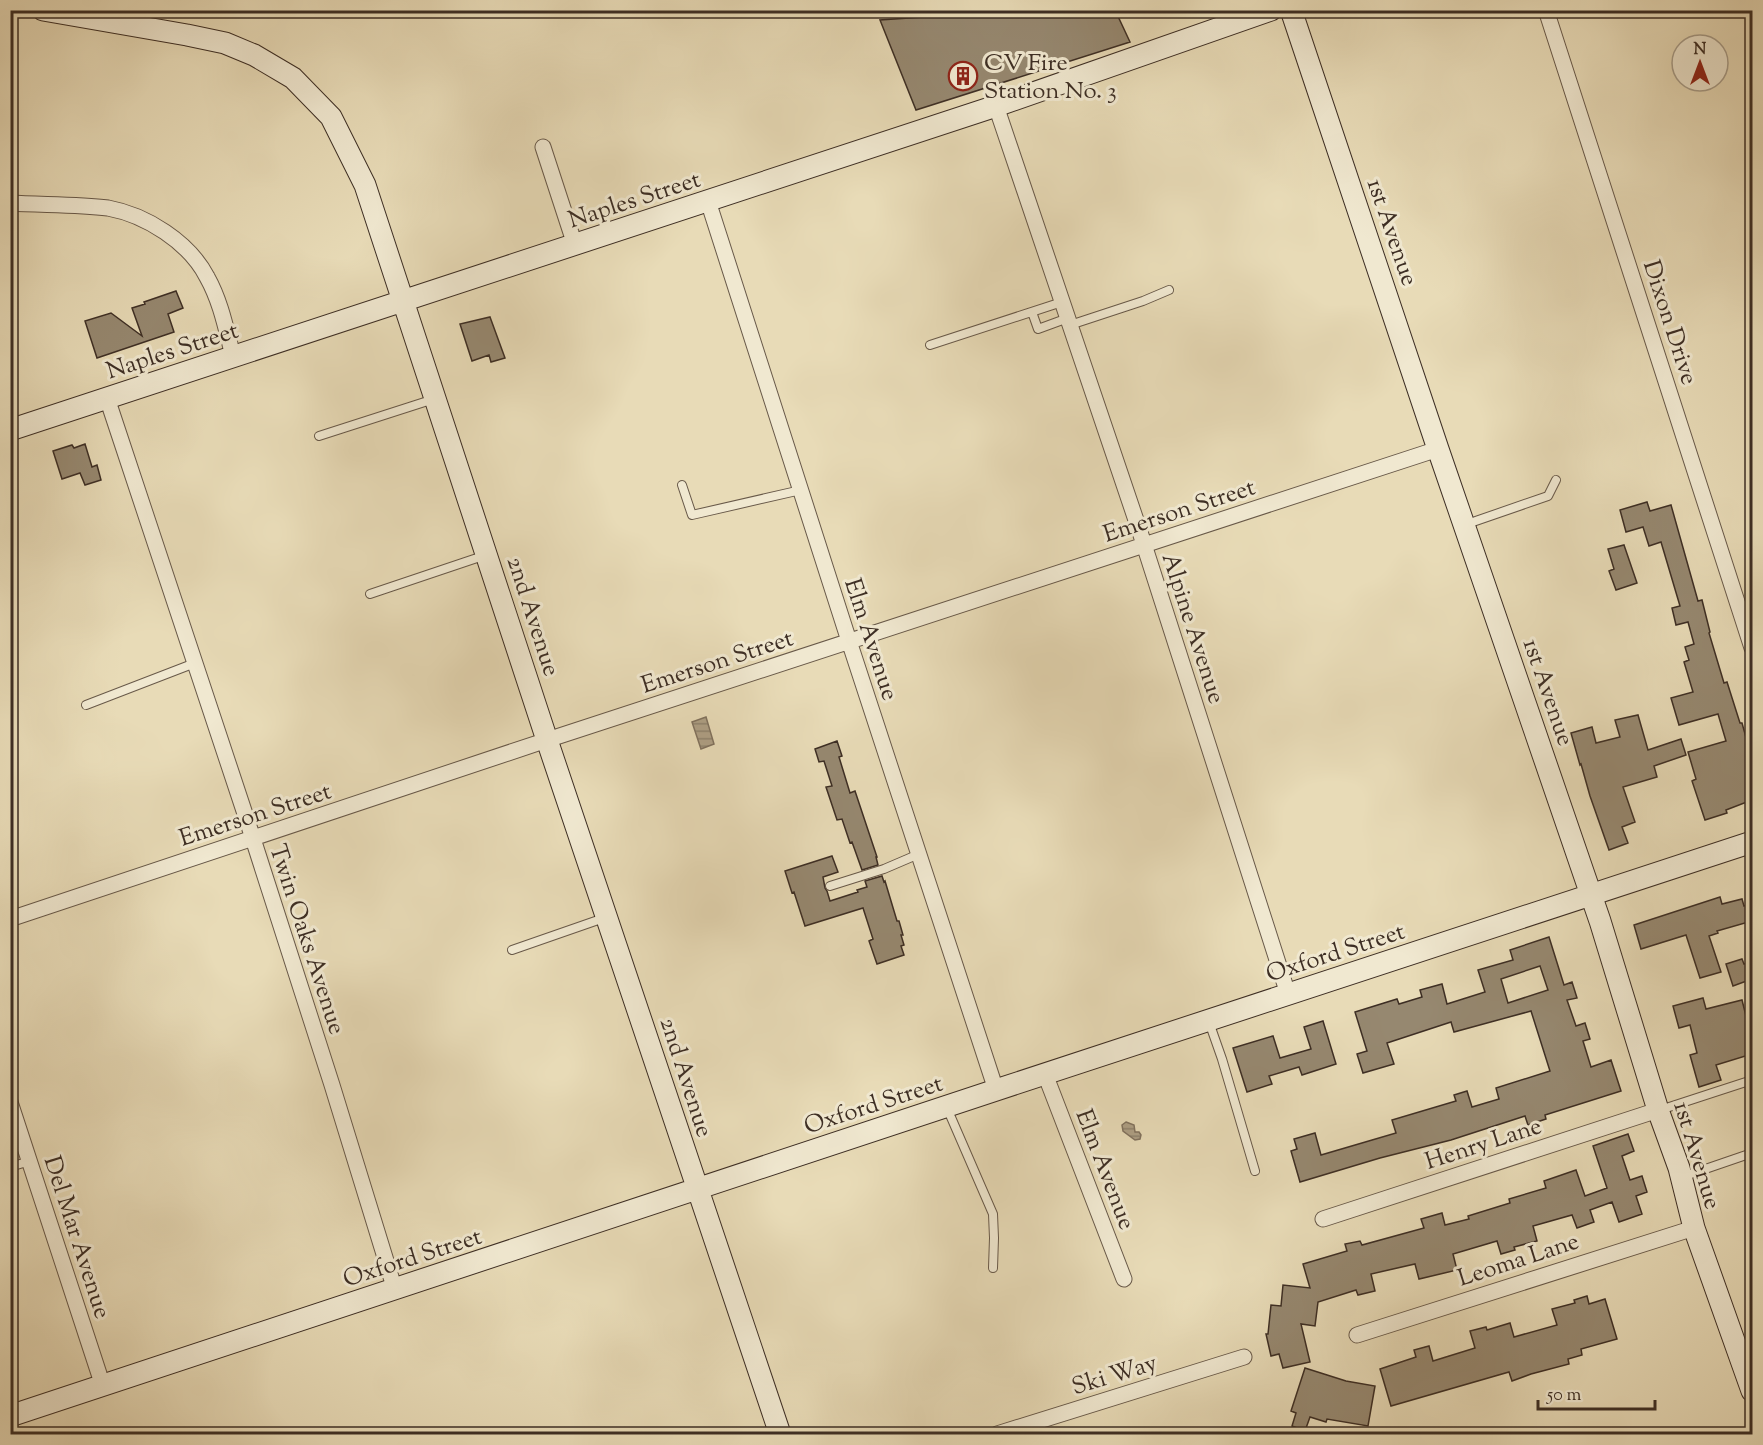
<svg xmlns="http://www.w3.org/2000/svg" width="1763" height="1445" viewBox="0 0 1763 1445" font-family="'Sorts Mill Goudy',serif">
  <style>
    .water { fill: url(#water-rules); stroke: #81725e; stroke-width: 1.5 }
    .building { fill: #968870; stroke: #3d2e24; stroke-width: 1.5; fill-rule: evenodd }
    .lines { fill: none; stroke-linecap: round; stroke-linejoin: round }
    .lane-casing { stroke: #685949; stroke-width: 10 }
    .street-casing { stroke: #685949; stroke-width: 17 }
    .secondary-casing { stroke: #3d2e24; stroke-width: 23 }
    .lane { stroke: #f0e8d0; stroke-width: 8 }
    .street { stroke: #f0e8d0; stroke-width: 15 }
    .secondary { stroke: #f0e8d0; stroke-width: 21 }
    .labels { text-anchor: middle; stroke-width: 6; stroke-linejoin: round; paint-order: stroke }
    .poi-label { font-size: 24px; fill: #3d2e24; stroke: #f0e8d0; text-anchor: start }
    .street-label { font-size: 24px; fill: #3d2e24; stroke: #f0e8d0 }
  </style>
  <defs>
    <pattern id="water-rules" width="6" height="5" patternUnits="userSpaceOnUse" patternTransform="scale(1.5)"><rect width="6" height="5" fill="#aea085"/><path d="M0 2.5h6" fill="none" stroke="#8f836d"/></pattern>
  </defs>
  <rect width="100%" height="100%" fill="#e8dbb7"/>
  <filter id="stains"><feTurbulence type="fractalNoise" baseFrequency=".00333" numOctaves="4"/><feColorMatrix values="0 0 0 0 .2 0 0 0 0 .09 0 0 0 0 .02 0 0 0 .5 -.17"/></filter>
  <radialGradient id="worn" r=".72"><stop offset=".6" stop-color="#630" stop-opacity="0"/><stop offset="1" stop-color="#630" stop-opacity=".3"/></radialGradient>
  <path class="water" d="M706,717L714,744L701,749L692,722Z
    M1126,1122L1134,1125L1135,1132H1139L1141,1135L1140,1139L1135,1140L1123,1131L1122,1125Z"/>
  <path class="building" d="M1026,10H1115L1130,42L916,110L880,20Z
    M176,291L183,308L168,314L174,332L97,358L85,321L111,313L142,336L132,308L145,304L144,302Z
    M490,317L505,358L491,362L489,355L472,361L460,324Z
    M85,444L92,467L97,465L101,480L85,485L80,473L62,479L53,451L72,445L74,448Z
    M1647,502L1650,511L1671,505L1698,601L1702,600L1710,632L1709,633L1724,683L1727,682L1740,723H1742L1752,759V800L1726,810L1727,813L1705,820L1692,781L1696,779L1688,752L1726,741L1718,714L1679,725L1671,698L1693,692L1684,662L1689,660L1685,647L1694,644L1688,622L1676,625L1672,608L1680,606L1661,542L1649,546L1643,527L1626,532L1620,510Z
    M1624,545L1637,583L1616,590L1609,571L1614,569L1608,549Z
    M1638,715L1648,750L1681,739L1686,755L1654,766L1657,777L1623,787L1635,822L1622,827L1628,843L1609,850L1590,796L1581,764L1580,765L1571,733L1592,727L1596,743L1620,737L1615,720Z
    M837,741L842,756L839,757L850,793L855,791L877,857H876L878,865L862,870L852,842L850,843L842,819L837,820L826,787L832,786L824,761L819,762L815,749Z
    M832,856L838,872L823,877L825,888L827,891L830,901L858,892L857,890L867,887L865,881L882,876L884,882L885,881L897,921H899L903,935H901L904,945L901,946L904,955L877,964L869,941L873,939L863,908L805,926L794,892L792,893L785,871Z
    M1720,897L1722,904L1742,899L1744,906L1752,903V921L1717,931L1718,933L1709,936L1721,972L1700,978L1686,935L1641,949L1634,925Z
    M1549,937L1564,985L1572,982L1577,998L1567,1000L1576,1026L1585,1023L1590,1039L1583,1041L1591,1067L1611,1060L1621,1091L1545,1115L1546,1119L1528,1125L1525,1116L1451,1140L1380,1158L1300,1182L1291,1151L1297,1149L1294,1139L1315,1133L1321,1155L1396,1133L1392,1120L1456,1101L1454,1095L1467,1091L1472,1107L1499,1099L1496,1088L1550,1071L1531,1011L1454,1032L1451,1022L1387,1043L1394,1064L1363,1073L1357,1054L1367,1051L1355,1012L1397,999L1399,1004L1422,997L1420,990L1442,984L1447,1004L1485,992L1478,970L1513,960L1510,950ZM1540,966L1548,990L1508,1003L1501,979Z
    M1742,959L1744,964L1752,961V979L1733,986L1726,964Z
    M1703,998L1706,1009L1742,1000L1752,1040V1054L1716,1065L1721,1080L1699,1087L1690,1055L1697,1053L1690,1025L1679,1028L1673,1006Z
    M1323,1021L1336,1064L1302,1075L1299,1067L1269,1076L1272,1084L1247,1092L1233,1048L1273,1036L1280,1058L1311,1049L1304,1027Z
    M1628,1134L1634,1151L1622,1156L1630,1180L1642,1176L1647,1192L1636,1196L1642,1214L1619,1222L1612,1202L1590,1210L1594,1222L1577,1228L1572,1215L1533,1226L1537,1241L1514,1247L1515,1250L1501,1254L1497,1241L1453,1254L1457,1270L1419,1279L1415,1264L1371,1274L1375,1291L1358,1295L1356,1290L1318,1302L1315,1326L1301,1324L1310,1362L1283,1368L1279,1354L1271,1356L1266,1334H1268L1271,1305L1281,1306L1283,1285L1310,1288L1303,1264L1347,1251L1345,1244L1360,1241L1362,1245L1424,1228L1421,1219L1442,1213L1445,1225L1469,1219L1468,1216L1510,1203L1509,1199L1546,1188L1544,1181L1576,1170L1585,1196L1607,1188L1593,1146Z
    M1587,1296L1589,1304L1605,1299L1617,1339L1581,1349L1582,1355L1568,1359L1569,1364L1531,1374L1512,1381L1509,1372L1391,1406L1380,1369L1416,1357L1414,1350L1429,1346L1433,1361L1475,1348L1470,1331L1486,1327L1487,1330L1510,1323L1514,1337L1557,1325L1552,1309L1575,1303L1574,1300Z
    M1305,1368L1346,1381L1375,1386L1368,1426L1327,1419L1326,1422L1310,1417L1305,1431L1292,1426L1296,1413L1291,1411Z"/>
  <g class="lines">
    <g class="lane-casing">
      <path id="lane" d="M1032,312L1038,329L1068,318
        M1070,325L1143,301L1169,290
        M930,345L1062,302
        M319,436L434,399
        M682,485L692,515L801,490
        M1467,524L1548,496L1556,480
        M370,594L486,555
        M86,705L195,663
        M830,886L884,869L919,854
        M512,950L604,918
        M1209,1022L1222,1059L1255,1171
        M947,1108L993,1214L994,1238L993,1268
        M1660,1110L1752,1080
        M10,1167L30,1161
        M1682,1177L1752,1153"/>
    </g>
    <g class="street-casing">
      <path id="street" d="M1546,10L1752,648
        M996,106L1140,532L1288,994
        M543,147L575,245
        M708,201L849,641L996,1090
        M10,203C41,205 78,204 108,208C146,215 189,242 207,277C221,302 226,329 233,356
        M107,398L247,820L332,1085L395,1290
        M10,919L547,740L1438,449
        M1045,1074L1124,1279
        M10,1102L103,1386
        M1323,1219L1658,1110
        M1357,1335L1694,1228
        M997,1434L1244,1357"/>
    </g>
    <g class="secondary-casing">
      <path id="secondary" d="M43,10L187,35L225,43L254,55L293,78L331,117L365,185L547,740L780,1434
        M1291,10L1438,449L1600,921L1658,1110L1679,1168L1694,1228L1752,1391
        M10,430L996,106L1271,10
        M10,1416L996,1090L1752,842"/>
    </g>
    <use href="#lane" class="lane"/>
    <use href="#street" class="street"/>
    <use href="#secondary" class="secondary"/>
  </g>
  <defs>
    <g id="building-ring" transform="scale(1.5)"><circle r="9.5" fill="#f0e8d0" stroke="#8f2418" stroke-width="1.5"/><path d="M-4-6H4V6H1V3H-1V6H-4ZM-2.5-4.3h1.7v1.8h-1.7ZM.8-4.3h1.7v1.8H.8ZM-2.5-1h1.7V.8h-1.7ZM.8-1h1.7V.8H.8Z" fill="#8f2418"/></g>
  </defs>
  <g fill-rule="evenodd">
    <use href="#building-ring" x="963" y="76"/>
  </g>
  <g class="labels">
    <g class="poi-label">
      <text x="984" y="70">CV Fire<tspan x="984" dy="28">Station No. 3</tspan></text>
    </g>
    <g class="street-label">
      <text transform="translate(634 199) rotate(-18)" y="8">Naples Street</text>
      <text transform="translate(1393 232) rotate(71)" y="8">1st Avenue</text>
      <text transform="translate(1671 322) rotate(72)" y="8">Dixon Drive</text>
      <text transform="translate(172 350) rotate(-18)" y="8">Naples Street</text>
      <text transform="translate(1179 510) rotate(-18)" y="8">Emerson Street</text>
      <text transform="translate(534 616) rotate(72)" y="8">2nd Avenue</text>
      <text transform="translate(1194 628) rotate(72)" y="8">Alpine Avenue</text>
      <text transform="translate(872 639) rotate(72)" y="8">Elm Avenue</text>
      <text transform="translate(717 661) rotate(-18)" y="8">Emerson Street</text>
      <text transform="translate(1549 692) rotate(71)" y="8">1st Avenue</text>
      <text transform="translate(255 814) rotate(-18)" y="8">Emerson Street</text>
      <text transform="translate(308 939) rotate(72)" y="8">Twin Oaks Avenue</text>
      <text transform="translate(1335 952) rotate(-18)" y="8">Oxford Street</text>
      <text transform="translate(687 1077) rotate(72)" y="8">2nd Avenue</text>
      <text transform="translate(873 1104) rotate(-18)" y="8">Oxford Street</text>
      <text transform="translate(1483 1143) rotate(-18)" y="8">Henry Lane</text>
      <text transform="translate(1698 1155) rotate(73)" y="8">1st Avenue</text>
      <text transform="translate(1106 1169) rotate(69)" y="8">Elm Avenue</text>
      <text transform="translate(78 1237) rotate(72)" y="8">Del Mar Avenue</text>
      <text transform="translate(412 1257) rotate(-18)" y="8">Oxford Street</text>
      <text transform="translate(1518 1259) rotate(-18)" y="8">Leoma Lane</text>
      <text transform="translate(1114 1374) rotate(-17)" y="8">Ski Way</text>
    </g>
  </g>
  <rect width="1763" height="1445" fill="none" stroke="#e8dbb7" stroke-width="36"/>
  <rect x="12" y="12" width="1739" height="1421" fill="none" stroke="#3d2e24" stroke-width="3"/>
  <rect x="18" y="18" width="1727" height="1409" fill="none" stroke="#3d2e24" stroke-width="1.5"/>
  <g transform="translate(1700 63)"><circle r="28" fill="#f0e8d0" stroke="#a89e8b" stroke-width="1.5"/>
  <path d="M0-4.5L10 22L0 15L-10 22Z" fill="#8f2418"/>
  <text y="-9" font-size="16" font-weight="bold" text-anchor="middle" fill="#3d2e24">N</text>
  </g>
  <path d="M1538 1400v9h117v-9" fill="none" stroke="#3d2e24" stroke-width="3"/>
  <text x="1547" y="1400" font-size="18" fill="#3d2e24" stroke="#f0e8d0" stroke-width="4.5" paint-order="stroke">50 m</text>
  <rect width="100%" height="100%" filter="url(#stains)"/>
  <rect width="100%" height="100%" fill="url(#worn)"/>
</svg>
